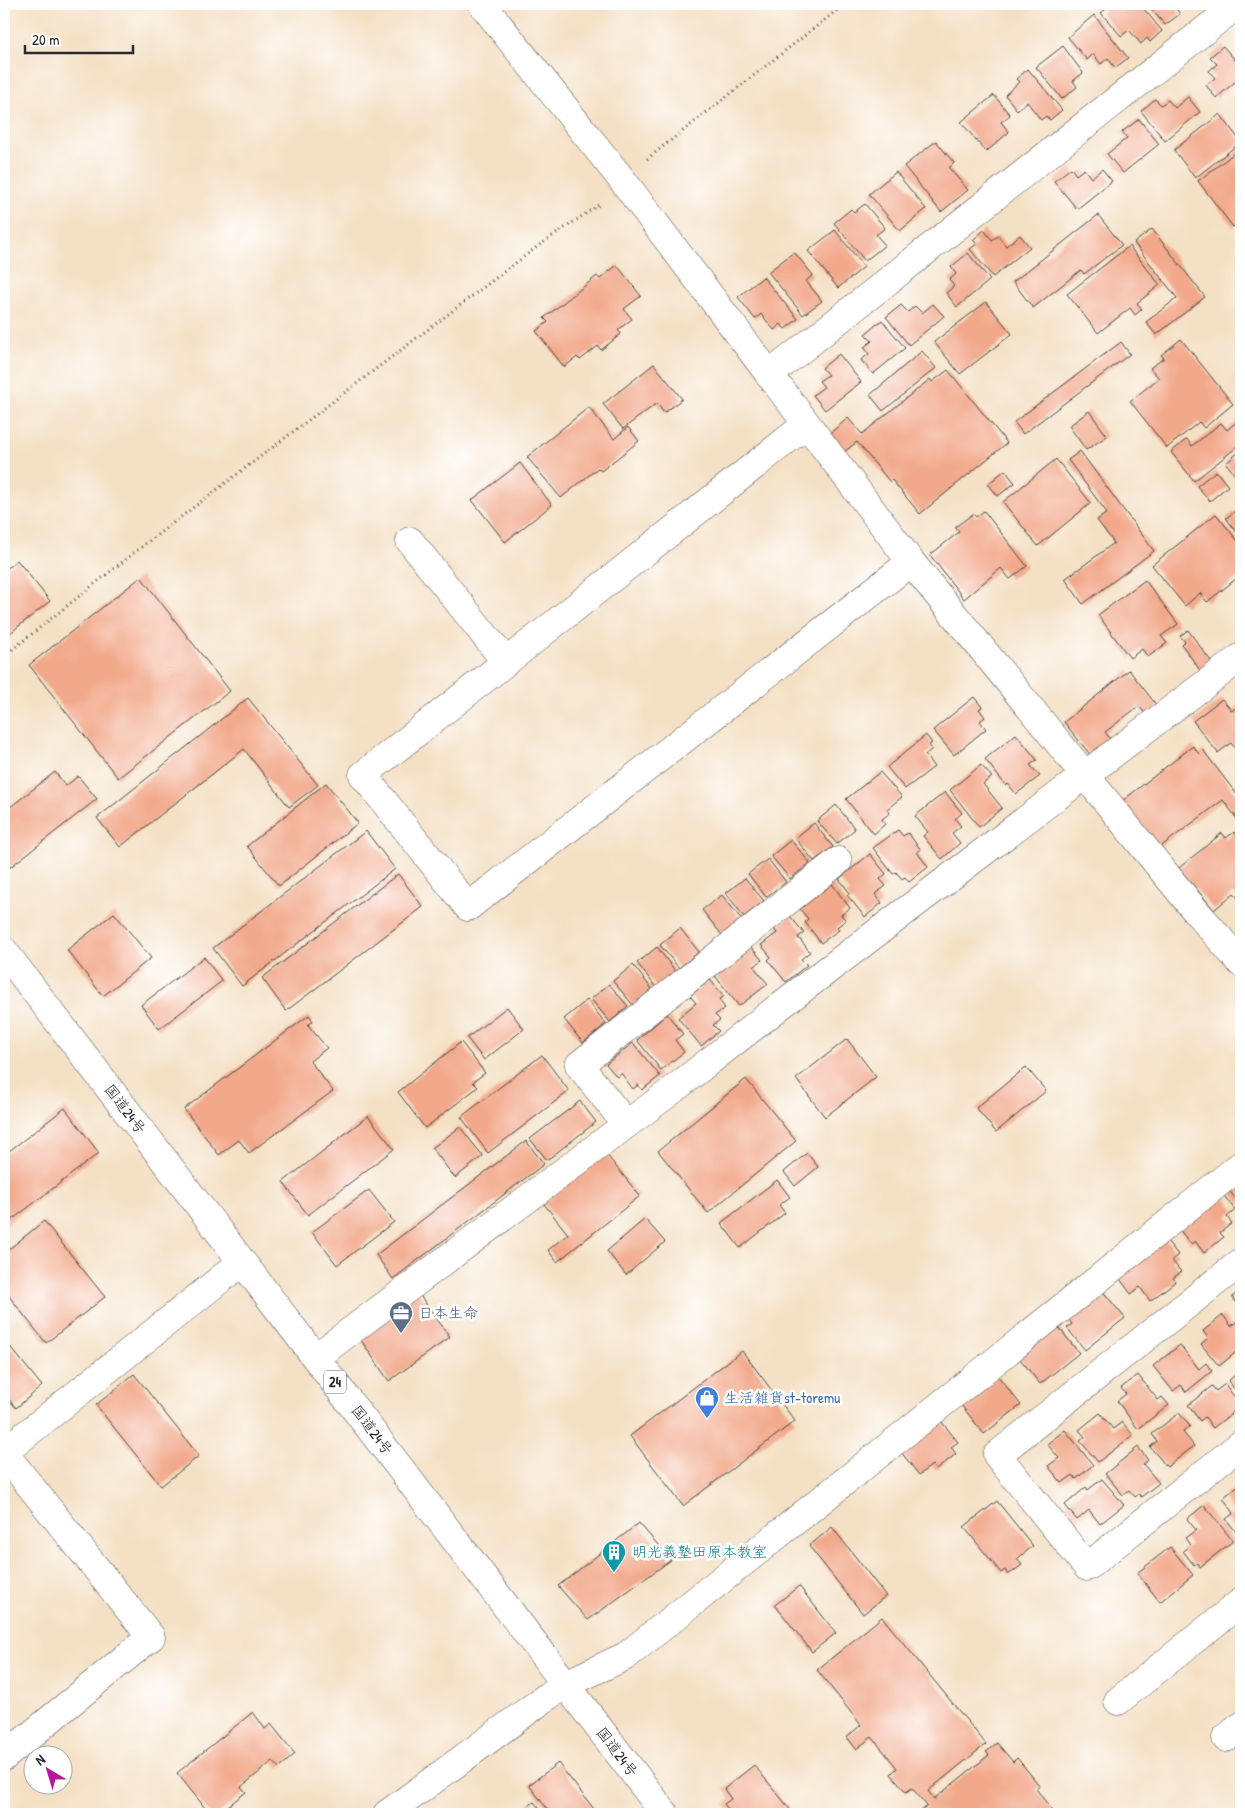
<svg xmlns="http://www.w3.org/2000/svg" width="1245" height="1818" viewBox="0 0 1245 1818" font-family="'Patrick Hand','Klee One',sans-serif">
  <style>
    .building { fill: #f2a98b }
    .lines { fill: none; stroke-linecap: round; stroke-linejoin: round }
    .minor-casing { stroke: #494642; stroke-width: 29 }
    .trunk-casing { stroke: #494642; stroke-width: 29 }
    .path { stroke: #494642; stroke-width: 3; stroke-dasharray: 1 4; stroke-linecap: butt }
    .minor { stroke: #fff; stroke-width: 28 }
    .trunk { stroke: #fff; stroke-width: 28 }
    .labels { text-anchor: middle; stroke-width: 5; stroke-linejoin: round; paint-order: stroke }
    .shield { fill: #fff; stroke: #6b6b6b; stroke-width: 1 }
    .shield-label { font-size: 14px; font-weight: bold; fill: #2b2b2b }
    .street-label { font-size: 15px; fill: #2b2b2b; stroke: #fff }
    .service-label { font-size: 15px; fill: #4e5e75; stroke: #fff; text-anchor: start }
    .shop-label { font-size: 15px; fill: #366cbe; stroke: #fff; text-anchor: start }
    .culture-label { font-size: 15px; fill: #0d838f; stroke: #fff; text-anchor: start }
  </style>
  <rect width="100%" height="100%" fill="#fff"/>
  <filter id="ink" filterUnits="userSpaceOnUse"><feTurbulence type="fractalNoise" baseFrequency=".02" numOctaves="2"/><feDisplacementMap in="SourceGraphic" scale="10" xChannelSelector="R" yChannelSelector="G"/><feConvolveMatrix kernelMatrix="1 2 1 2 8 2 1 2 1" color-interpolation-filters="sRGB"/></filter>
  <filter id="wash" filterUnits="userSpaceOnUse"><feTurbulence type="fractalNoise" baseFrequency=".0096" numOctaves="4" result="noise"/><feDisplacementMap in="SourceGraphic" scale="20" xChannelSelector="R" yChannelSelector="G"/><feGaussianBlur stdDeviation="1.12" result="paint"/><feColorMatrix in="noise" values="0 0 0 0 0 0 0 0 0 0 0 0 0 0 0 0 0 1.4 0 .05"/><feComposite in="paint" operator="in"/></filter>
  <g filter="url(#wash)">
    <rect width="100%" height="100%" fill="#f4e0c4"/>
    <g id="blocks">
      <path class="building" d="M1112,4H1140L1162,31L1150,42L1147,38L1141,44L1129,30L1121,36L1101,13Z
        M1147,4H1179L1175,7L1180,14L1165,25Z
        M1094,15L1128,58L1115,68L1108,58L1101,64L1093,54L1087,60L1068,37Z
        M1063,46L1083,73L1073,81L1077,87L1062,99L1036,67Z
        M1223,46L1241,67V77L1216,98L1206,85L1215,78L1209,71L1217,64L1210,57Z
        M1028,69L1062,110L1050,120L1046,116L1041,120L1027,102L1017,110L1005,95L1019,82L1016,79Z
        M994,95L1010,115L1001,122L1009,132L986,152L961,122Z
        M1188,97L1200,112L1165,141L1141,111L1155,99L1161,105L1168,100L1175,108Z
        M1220,114L1241,142L1195,178L1174,150Z
        M1139,119L1159,144L1123,173L1107,154L1127,138L1122,132Z
        M936,141L954,163L949,168L968,190L941,212L904,166Z
        M1241,148V221L1233,227L1198,181Z
        M1071,168L1076,175L1084,169L1091,178L1102,169L1112,181L1077,209L1054,181Z
        M896,172L926,209L900,231L869,194Z
        M865,204L885,228L876,235L885,245L865,261L834,223L851,209L854,212Z
        M1098,215L1122,245L1084,274L1081,270L1033,308L1013,282Z
        M1152,229L1205,297L1156,335L1146,322L1177,298L1134,243Z
        M835,230L864,267L838,288L808,251Z
        M984,230L992,240L998,236L1006,246L1020,235L1030,247L993,277L970,249L977,244L973,240Z
        M1129,246L1160,285L1137,303L1142,309L1135,315L1130,308L1098,333L1067,294Z
        M794,252L813,275L806,281L822,301L803,315L768,272Z
        M968,253L990,280L957,307L946,293L954,286L949,280L956,274L951,267Z
        M617,265L641,296L624,309L632,319L618,330L621,334L601,350L598,346L580,360L577,357L564,367L536,331L548,322L544,318L597,276L600,279Z
        M763,277L798,319L785,329L781,324L774,330L761,314L755,319L738,297Z
        M986,302L1012,334L960,374L934,342Z
        M933,304L944,316L909,345L886,317L901,305L908,312L915,306L922,313Z
        M882,320L905,348L873,374L861,360L869,354L864,347L872,341L865,334Z
        M1181,339L1233,404L1204,428L1199,422L1167,448L1130,401L1159,378L1150,368L1164,358L1161,355Z
        M1121,342L1130,354L1023,434L1014,422Z
        M922,351L936,368L883,411L870,395Z
        M839,354L861,382L825,410L813,395L824,387L819,381L828,375L822,368Z
        M654,364L682,399L664,413L657,403L623,429L603,404Z
        M948,370L1007,443L920,514L892,480L890,482L857,442L844,452L829,434L848,418L862,434L930,379L932,382Z
        M589,407L614,439L628,427L639,441L601,471L598,468L561,498L527,457Z
        M1089,411L1107,436L1086,450L1069,426Z
        M1241,418V444L1194,481L1171,452L1187,439L1192,446L1221,423L1227,430Z
        M1241,450V483L1226,463Z
        M1080,451L1154,551L1083,604L1065,579L1114,543L1097,520L1107,513L1068,460Z
        M1056,459L1091,503L1038,546L1003,502Z
        M520,463L552,505L505,542L472,500Z
        M1005,470L1015,483L998,496L988,484Z
        M1216,471L1228,486L1210,501L1197,486Z
        M1241,507V538L1226,518Z
        M984,511L1027,566L1010,579L1001,568L964,599L930,555L959,532L955,527L973,514L976,517Z
        M1216,514L1241,545V575L1207,602L1200,593L1185,606L1152,565Z
        M17,560L50,601L4,638V571Z
        M141,577L230,691L118,778L29,665Z
        M1145,580L1178,624L1161,636L1167,643L1148,657L1142,649L1130,658L1098,615Z
        M1188,630L1213,664L1202,673L1182,645L1185,642L1180,636Z
        M1129,670L1158,707L1147,716L1139,706L1105,732L1112,741L1092,757L1064,722Z
        M974,697L982,707L979,709L985,717L980,721L986,729L954,755L933,730Z
        M248,698L318,785L289,807L244,749L120,847L97,818Z
        M1222,699L1232,711L1241,703V755L1231,743L1218,753L1193,721Z
        M1016,734L1037,760L1030,765L1040,776L1016,794L1008,784L1006,786L985,759Z
        M926,735L932,743L929,745L932,749L925,755L934,767L905,789L887,767Z
        M1193,746L1199,754L1203,750L1241,800V824L1223,800L1159,848L1122,801Z
        M981,765L992,777L983,784L1002,808L979,827L950,790Z
        M55,772L66,786L78,776L97,799L4,872V812Z
        M880,772L902,797L887,809L890,813L882,819L885,824L874,834L846,799Z
        M326,783L358,823L279,886L247,846Z
        M945,792L962,813L955,819L961,826L952,833L960,843L942,859L923,836L928,832L915,816Z
        M836,805L855,829L837,844L817,821Z
        M814,823L833,847L814,861L795,838Z
        M898,830L903,836L908,833L921,850L917,852L928,867L909,882L905,877L902,879L896,872L893,874L873,848Z
        M366,831L395,869L242,986L213,948Z
        M1234,832L1241,841V902L1234,893L1214,910L1179,868L1222,833L1226,838Z
        M791,840L810,863L790,879L771,856Z
        M870,854L886,874L880,879L886,886L875,894L882,903L865,917L847,895L850,893L839,879Z
        M768,859L786,882L766,897L748,874Z
        M398,874L423,907L286,1011L262,978Z
        M745,878L764,901L744,917L726,893Z
        M832,884L850,908L841,915L846,920L837,927L839,930L821,943L805,922L808,919L800,909Z
        M722,895L742,920L722,935L702,910Z
        M114,913L151,958L103,996L67,950Z
        M790,916L804,933L798,937L810,952L801,959L807,965L786,982L768,960L771,957L761,945L777,933L774,929Z
        M680,928L699,952L679,968L660,945Z
        M657,947L676,972L656,987L637,963Z
        M751,947L762,960L754,967L768,984L739,1006L715,976Z
        M204,957L222,981L159,1029L141,1005Z
        M633,965L652,989L633,1005L613,981Z
        M710,980L724,996L719,1000L725,1008L715,1015L720,1020L713,1025L719,1031L701,1046L678,1018L696,1003L690,996Z
        M609,984L628,1006L610,1022L591,999Z
        M587,1000L606,1024L583,1043L564,1019Z
        M507,1007L524,1029L484,1060L467,1038Z
        M667,1014L683,1034L675,1040L684,1052L661,1070L637,1040Z
        M309,1015L313,1021L308,1025L327,1048L310,1061L333,1091L249,1153L239,1140L219,1155L184,1109Z
        M847,1039L876,1077L825,1117L796,1079Z
        M461,1042L485,1073L473,1082L478,1087L425,1128L398,1092Z
        M633,1043L660,1076L642,1090L638,1085L633,1089L621,1073L617,1077L606,1064Z
        M542,1055L569,1091L488,1153L461,1117Z
        M1026,1067L1046,1091L996,1132L976,1108Z
        M746,1079L796,1141L708,1213L658,1151Z
        M580,1101L596,1122L547,1160L530,1139Z
        M65,1108L99,1153L4,1226V1155Z
        M368,1116L394,1149L308,1215L283,1182Z
        M460,1127L483,1156L455,1178L432,1148Z
        M526,1141L544,1164L393,1279L376,1255Z
        M807,1153L818,1167L795,1186L784,1172Z
        M606,1154L640,1196L557,1262L548,1250L568,1234L544,1204Z
        M1241,1176V1205L1227,1188Z
        M777,1180L790,1197L779,1205L785,1213L740,1248L721,1223Z
        M369,1190L394,1222L337,1265L312,1232Z
        M1222,1193L1235,1210L1227,1217L1232,1223L1220,1233L1224,1237L1204,1253L1195,1241L1191,1244L1178,1228Z
        M645,1219L665,1242L626,1275L607,1251Z
        M44,1221L105,1297L46,1343L4,1290V1253Z
        M1164,1237L1178,1255L1172,1260L1181,1272L1173,1278L1176,1281L1150,1301L1140,1287L1131,1294L1117,1275Z
        M1100,1288L1125,1318L1085,1350L1067,1328L1072,1324L1066,1316Z
        M416,1290L450,1337L389,1381L356,1333Z
        M1241,1290V1308L1232,1297Z
        M1223,1315L1231,1326L1239,1321L1241,1324V1348L1219,1366L1201,1344L1208,1338L1203,1331Z
        M1056,1324L1079,1353L1040,1384L1017,1355Z
        M4,1339L42,1386L16,1408L4,1393Z
        M1180,1345L1199,1369L1206,1363L1212,1371L1186,1392L1181,1385L1173,1391L1153,1366Z
        M742,1351L795,1421L683,1506L630,1436Z
        M1241,1363V1397L1228,1381L1241,1370L1237,1366Z
        M134,1374L199,1456L161,1486L96,1405Z
        M1138,1375L1158,1400L1162,1397L1169,1405L1138,1429L1117,1401L1126,1394L1121,1388Z
        M998,1376L1021,1405L984,1434L961,1405Z
        M1225,1384L1241,1406L1213,1428L1205,1417L1200,1421L1188,1405L1212,1386L1216,1391Z
        M1100,1413L1113,1429L1122,1422L1133,1435L1098,1462L1080,1441L1085,1437L1079,1430Z
        M1179,1413L1190,1426L1183,1432L1194,1446L1167,1467L1150,1447L1157,1441L1152,1434Z
        M941,1421L958,1442L951,1447L956,1454L936,1470L932,1465L919,1475L901,1452Z
        M1065,1430L1093,1465L1076,1479L1073,1475L1062,1483L1048,1466L1059,1458L1047,1444Z
        M1138,1447L1148,1460L1143,1464L1159,1483L1141,1497L1139,1494L1135,1497L1129,1490L1123,1495L1105,1474Z
        M1102,1479L1124,1505L1100,1524L1089,1510L1077,1520L1065,1505L1086,1487L1088,1490Z
        M1241,1483V1533L1240,1531L1237,1533L1226,1519L1234,1513L1223,1498Z
        M997,1501L1033,1546L1017,1559L1022,1565L1008,1575L1005,1570L1001,1573L964,1527Z
        M1204,1505L1233,1541L1200,1567L1197,1563L1194,1565L1183,1551L1190,1545L1185,1538L1196,1530L1187,1519Z
        M639,1523L671,1560L588,1620L558,1586Z
        M832,1527L886,1596L863,1614L809,1546Z
        M1170,1547L1193,1575L1160,1602L1137,1573Z
        M799,1586L836,1633L812,1652L775,1605Z
        M882,1617L986,1744L928,1791L934,1799L989,1755L986,1752L997,1743L1013,1762L1017,1758L1040,1786L1036,1789L1052,1810L1046,1814H918L927,1806L912,1788L906,1792L891,1774L897,1768L872,1737L856,1749L847,1737L861,1725L817,1670Z
        M253,1712L265,1729L271,1724L295,1754L279,1768L273,1761L241,1787L246,1792L219,1813L220,1814H210L177,1773Z
        M558,1763L598,1814H551L529,1785Z
        M754,1765L794,1814H732L724,1804L731,1799L724,1789Z
        M534,1802L544,1814H523L521,1811Z"/>
    </g>
  </g>
  <g filter="url(#ink)">
    <use href="#blocks" fill-opacity="0" stroke="#494642" stroke-width="1"/>
    <g class="lines">
      <g class="minor-casing">
        <path id="minor" d="M482,4L627,186L911,562L1195,910L1241,963
          M769,375L1238,4
          M807,424L363,775L468,907L911,562
          M410,541L506,662
          M626,1124L579,1065L838,861
          M1241,1262L997,1455L1087,1567L1241,1444
          M316,1357L674,1089L780,1006L1241,657
          M4,1452L242,1262
          M4,1453L151,1637L4,1757
          M1118,1701L1241,1602
          M1226,1738L1241,1726
          M387,1814L548,1696L566,1684L626,1656L1241,1165"/>
      </g>
      <g class="trunk-casing">
        <path id="trunk" d="M4,951L665,1814"/>
      </g>
      <path class="path" d="M647,159L845,4
        M4,656L140,548L538,246L600,204"/>
      <use href="#minor" class="minor"/>
      <use href="#trunk" class="trunk"/>
    </g>
  </g>
  <defs>
    <g id="office-pin" transform="scale(1.25)"><path d="M0 17L-7.5 6A9.5 9.5 0 1 1 7.5 6Z" fill="#5c6f8a" stroke="#fff"/><path d="M-6-3h4V-5.5h4V-3h4V5H-6ZM-1-4.5V-3h2v-1.5ZM-6 0V1H6V0Z" fill="#fff"/></g>
    <g id="shop-pin" transform="scale(1.25)"><path d="M0 17L-7.5 6A9.5 9.5 0 1 1 7.5 6Z" fill="#3f7fe0" stroke="#fff"/><path d="M-5-2.5h2.3a2.7 3.5 0 0 1 5.4 0H5L5.5 6h-11ZM-1.5-2.5h3a1.5 2.3 0 0 0-3 0Z" fill="#fff"/></g>
    <g id="building-pin" transform="scale(1.25)"><path d="M0 17L-7.5 6A9.5 9.5 0 1 1 7.5 6Z" fill="#0f9aa8" stroke="#fff"/><path d="M-4-6H4V6H1V3H-1V6H-4ZM-2.5-4.3h1.7v1.8h-1.7ZM.8-4.3h1.7v1.8H.8ZM-2.5-1h1.7V.8h-1.7ZM.8-1h1.7V.8H.8Z" fill="#fff"/></g>
  </defs>
  <g fill-rule="evenodd">
    <use href="#office-pin" x="401" y="1313"/>
    <use href="#shop-pin" x="707" y="1398"/>
    <use href="#building-pin" x="614" y="1552"/>
  </g>
  <g class="labels">
    <rect class="shield" x="324" y="1370.5" width="22" height="23" rx="4"/>
    <g class="shield-label">
      <text x="335" y="1387">24</text>
    </g>
    <g class="street-label">
      <text transform="translate(125 1109) rotate(53)" y="5">国道24号</text>
      <text transform="translate(372 1430) rotate(53)" y="5">国道24号</text>
      <text transform="translate(617 1752) rotate(53)" y="5">国道24号</text>
    </g>
    <g class="service-label">
      <text x="418" y="1318">日本生命</text>
    </g>
    <g class="shop-label">
      <text x="724" y="1403">生活雑貨st-toremu</text>
    </g>
    <g class="culture-label">
      <text x="632" y="1557">明光義塾田原本教室</text>
    </g>
  </g>
  <rect width="1245" height="1818" fill="none" stroke="#fff" stroke-width="20"/>
  <g transform="translate(48 1770) rotate(322)"><circle r="24" fill="#ffffff" stroke="#aaaaaa"/>
  <path d="M0-4L9 19L0 12L-9 19Z" fill="#b5179e"/>
  <text y="-8" font-size="14" font-weight="bold" text-anchor="middle" fill="#2b2b2b">N</text>
  </g>
  <path d="M25 45v8h108v-8" fill="none" stroke="#2b2b2b" stroke-width="2.5"/>
  <text x="32" y="45" font-size="15" fill="#2b2b2b" stroke="#ffffff" stroke-width="4" paint-order="stroke">20 m</text>
</svg>
